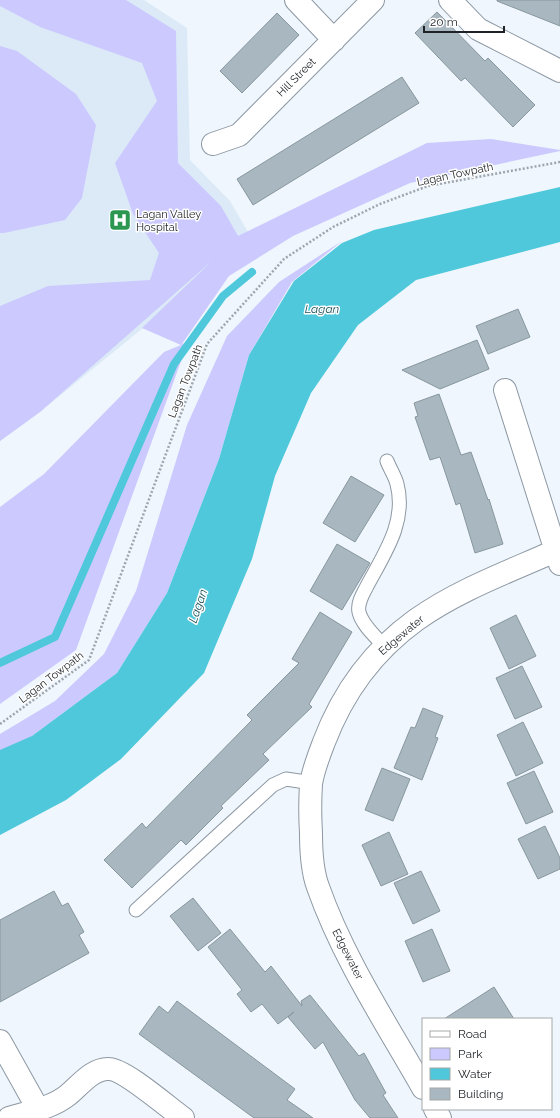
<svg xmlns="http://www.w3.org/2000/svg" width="560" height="1118" viewBox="0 0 560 1118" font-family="Raleway,sans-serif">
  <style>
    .built { fill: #dceaf7 }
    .green { fill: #cbc9fe }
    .water { fill: #4ec8da }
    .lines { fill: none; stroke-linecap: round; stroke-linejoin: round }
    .stream { stroke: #4ec8da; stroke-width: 8 }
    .building { fill: #a9b8c0; stroke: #88969d }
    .service-casing { stroke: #8d98a3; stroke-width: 15 }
    .minor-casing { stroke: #8d98a3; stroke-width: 24 }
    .path { stroke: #9fa5ab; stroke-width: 2.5; stroke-dasharray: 2 2; stroke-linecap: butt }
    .service { stroke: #fff; stroke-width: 13 }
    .minor { stroke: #fff; stroke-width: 22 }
    .labels { text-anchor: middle; stroke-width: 3; stroke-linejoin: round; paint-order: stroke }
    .street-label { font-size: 11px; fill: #1e2226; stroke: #fff }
    .poi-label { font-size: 11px; fill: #1e2226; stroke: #fff; text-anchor: start }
    .water-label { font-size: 12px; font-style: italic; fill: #1b4f57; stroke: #fff }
  </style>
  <rect width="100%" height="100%" fill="#eff6fd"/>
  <path class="built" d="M0,0H144L187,28L190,160L230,201L252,239L40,412L0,441Z"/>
  <path class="green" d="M0,0H126L176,31L178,163L221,206L238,236L427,143L491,139L560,150V151L410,183L293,236L229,276L182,344L188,342L76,650L0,704V507L44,474L164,352L181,345L142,328L213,260L40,412L0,441V306L48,286L150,280L159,253L133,214L115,163L157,101L142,63L40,27L0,6Z
    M0,46L17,51L76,94L96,125L82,198L65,220L4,233H0Z
    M342,241L292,282L249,355L219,459L167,593L117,673L28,739L0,751V734L55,701L104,654L136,591L187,425L227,336L279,282Z"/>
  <path class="water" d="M560,187V242L416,280L358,325L311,393L275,476L252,559L204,673L121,759L66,800L0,835V750L32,736L117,673L167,593L219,459L249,355L294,281L342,243L374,230Z"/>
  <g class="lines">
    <path class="stream" d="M0,663L55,637L174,364L223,296L252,272"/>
  </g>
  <path class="building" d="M497,0H560V26L497,1Z
    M437,12L485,61L488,58L535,105L513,127L465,78L461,81L415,33Z
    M277,13L299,35L242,93L220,71Z
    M402,77L419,103L253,205L237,179Z
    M518,309L530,337L488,354L476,326Z
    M477,340L489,369L440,389L402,370Z
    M439,394L461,455L471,452L488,500L489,499L503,544L475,553L460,503L456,505L440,457L430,460L415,417L418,416L414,403Z
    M351,476L384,495L355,542L323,523Z
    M337,544L370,563L342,610L310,591Z
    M320,612L352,632L309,704L312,707L263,754L269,760L221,806L223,808L186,845L181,840L132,888L104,860L142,823L146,828L252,720L247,715L299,663L292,659Z
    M516,615L536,656L509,669L490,628Z
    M522,666L542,707L515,719L496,678Z
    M423,708L443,716L435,737L438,738L422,780L394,768L411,727L415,728Z
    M523,722L543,763L516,776L497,735Z
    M382,768L410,779L393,821L365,810Z
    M534,771L553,812L526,824L507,783Z
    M545,826L560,858V869L538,879L518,839Z
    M389,832L408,874L381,886L362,845Z
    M421,871L440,911L413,924L394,883Z
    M54,891L62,906L68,903L84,932L79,935L89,953L0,1002V920Z
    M193,898L221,933L198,951L170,916Z
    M230,929L265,972L271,966L302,1006L301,1001L310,995L359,1056L364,1053L386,1093L383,1095L398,1118H370L355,1100L323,1042L315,1049L288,1017L294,1012L278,1024L262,1004L251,1012L237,994L242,990L208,947Z
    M432,929L450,971L423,982L405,941Z
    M494,987L514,1019H444Z
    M177,1001L295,1089L287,1100L313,1118H254L139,1034L159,1006L168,1013Z"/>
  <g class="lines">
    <g class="service-casing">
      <path id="service" d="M384,646C376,637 362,625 359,612C357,603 363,594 367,586C384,554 407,522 397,484C395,476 390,469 387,461
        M136,910L273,785L286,779L312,783"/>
    </g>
    <g class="minor-casing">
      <path id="minor" d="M296,0L334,40
        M450,0L478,29L560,71
        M213,144L239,135L373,0
        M505,390L560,564
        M0,1041L38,1109
        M423,1088C386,1023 343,958 318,887C312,871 311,850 311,833C310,817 310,800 311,784C313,770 319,755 324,742C343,692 373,651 416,620C458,590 508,572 555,551
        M435,1109L440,1118
        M9,1118C28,1112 52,1108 68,1095C80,1085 93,1068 109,1069C124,1069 169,1108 183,1118"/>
    </g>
    <path class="path" d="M0,724L89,660L207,344L284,259L333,227L380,204L428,186L560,162"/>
    <use href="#service" class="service"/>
    <use href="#minor" class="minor"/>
  </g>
  <defs>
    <g id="hospital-square" transform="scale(1.15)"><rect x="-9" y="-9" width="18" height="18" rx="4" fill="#2b9750" stroke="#fff"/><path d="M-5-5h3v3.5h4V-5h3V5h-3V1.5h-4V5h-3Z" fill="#fff"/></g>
  </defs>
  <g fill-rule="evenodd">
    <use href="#hospital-square" x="120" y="220"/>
  </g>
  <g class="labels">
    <g class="street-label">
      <text transform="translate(296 77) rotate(-45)" y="4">Hill Street</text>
      <text transform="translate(455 174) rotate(-12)" y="4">Lagan Towpath</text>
      <text transform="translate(185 381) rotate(-69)" y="4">Lagan Towpath</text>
      <text transform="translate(401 635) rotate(-40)" y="4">Edgewater</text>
      <text transform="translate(51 677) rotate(-37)" y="4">Lagan Towpath</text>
      <text transform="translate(348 954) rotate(63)" y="4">Edgewater</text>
    </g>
    <g class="poi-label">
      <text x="136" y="218">Lagan Valley<tspan x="136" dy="13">Hospital</tspan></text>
    </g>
    <g class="water-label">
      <text x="322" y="313">Lagan</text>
      <text transform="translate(198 606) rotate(-71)" y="4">Lagan</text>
    </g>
  </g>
  <rect x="422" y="1018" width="130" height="92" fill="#ffffff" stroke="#a5a7a8"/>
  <rect x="430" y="1031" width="20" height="6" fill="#ffffff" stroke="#a5a7a8"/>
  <text x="458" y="1038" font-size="12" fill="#1e2226">Road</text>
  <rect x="430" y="1048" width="20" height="12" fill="#cbc9fe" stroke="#a5a7a8"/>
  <text x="458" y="1058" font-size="12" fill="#1e2226">Park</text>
  <rect x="430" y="1068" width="20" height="12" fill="#4ec8da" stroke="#a5a7a8"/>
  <text x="458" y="1078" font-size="12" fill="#1e2226">Water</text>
  <rect x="430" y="1088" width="20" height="12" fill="#a9b8c0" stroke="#a5a7a8"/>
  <text x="458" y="1098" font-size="12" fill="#1e2226">Building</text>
  <path d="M424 26v6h80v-6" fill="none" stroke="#1e2226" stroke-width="2"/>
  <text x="430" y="26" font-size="12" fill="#1e2226" stroke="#ffffff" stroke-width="3" paint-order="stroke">20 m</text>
</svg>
